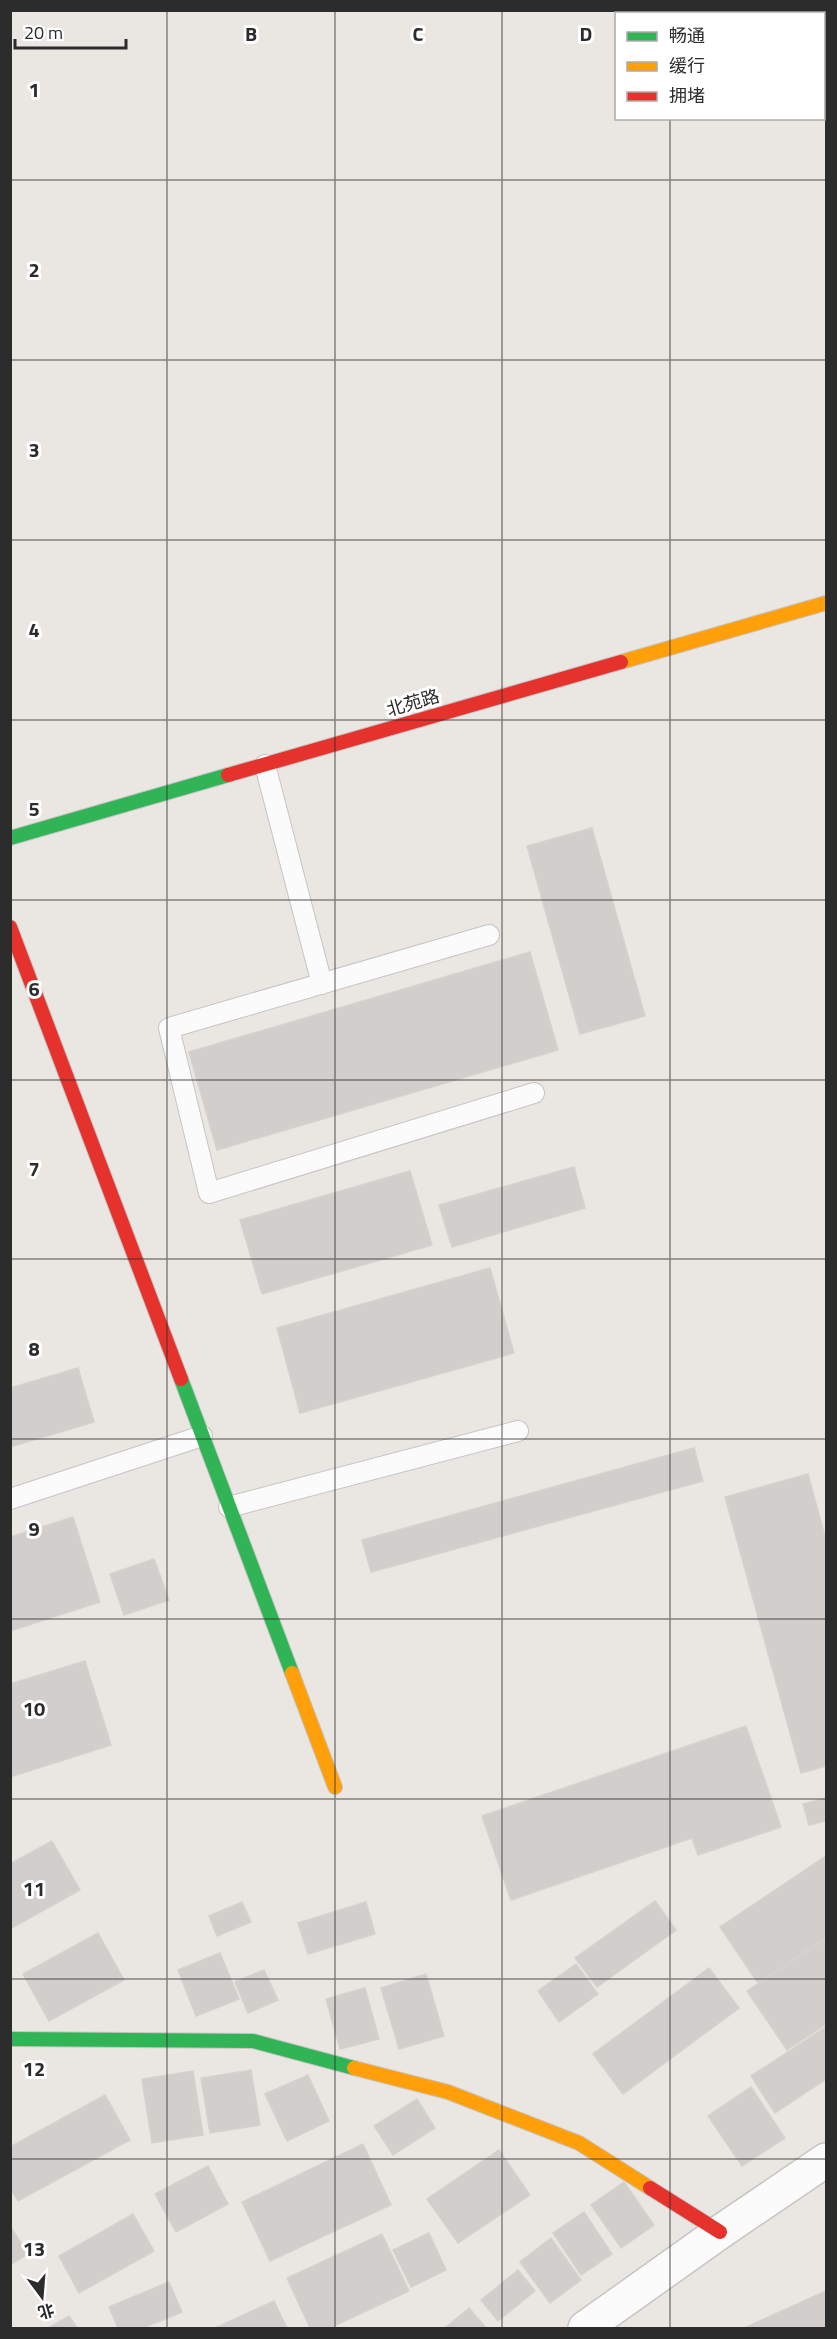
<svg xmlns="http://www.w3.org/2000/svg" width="837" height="2339" viewBox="0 0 837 2339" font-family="'Titillium Web','Noto Sans SC',sans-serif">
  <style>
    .building { fill: #d1cecb; stroke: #d5d2ce; stroke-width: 1.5 }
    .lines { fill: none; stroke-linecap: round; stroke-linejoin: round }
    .lane-casing { stroke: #c6c5c5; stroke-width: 22 }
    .street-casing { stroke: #c6c5c5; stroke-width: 36 }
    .fast-casing { stroke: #c6c5c5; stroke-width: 16 }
    .slow-casing { stroke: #c6c5c5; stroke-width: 16 }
    .jam-casing { stroke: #c6c5c5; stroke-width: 16 }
    .lane { stroke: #fcfbfb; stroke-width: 20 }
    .street { stroke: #fcfbfb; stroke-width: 33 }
    .fast { stroke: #30b455; stroke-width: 14 }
    .slow { stroke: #ff9f0a; stroke-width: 14 }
    .jam { stroke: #e5322d; stroke-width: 14 }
    .grid { fill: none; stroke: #2c2c2c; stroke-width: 1.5; stroke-opacity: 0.55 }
    .labels { text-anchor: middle; stroke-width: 6; stroke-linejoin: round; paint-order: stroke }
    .street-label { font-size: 18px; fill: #2c2c2c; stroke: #fff }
    .grid-label { font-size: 20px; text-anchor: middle; font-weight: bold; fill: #2c2c2c; stroke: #fff; stroke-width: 6; stroke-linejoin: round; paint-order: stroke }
  </style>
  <rect width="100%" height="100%" fill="#eae6e2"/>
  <path class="building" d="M592,828L645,1016L580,1034L527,846Z
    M530,952L558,1050L217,1150L189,1052Z
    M574,1167L585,1208L452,1247L439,1205Z
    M410,1171L432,1245L262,1294L240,1220Z
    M490,1268L514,1353L300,1413L277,1328Z
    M78,1368L94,1422L10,1447V1388Z
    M694,1448L703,1481L371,1572L362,1540Z
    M808,1474L826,1540V1766L801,1773L725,1497Z
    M73,1517L100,1602L10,1631V1537Z
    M154,1559L169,1600L124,1615L110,1574Z
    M85,1661L111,1745L10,1777V1684Z
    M746,1726L781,1827L698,1855L692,1838L511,1900L482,1816Z
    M826,1798V1821L809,1825L803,1804Z
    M52,1841L80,1890L10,1929V1864Z
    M826,1856V1937L758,1983L720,1927Z
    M655,1901L676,1930L597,1987L575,1958Z
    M242,1902L251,1922L217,1936L209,1916Z
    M366,1902L375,1934L308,1954L298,1923Z
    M98,1933L124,1980L49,2021L23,1974Z
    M826,1939V2024L787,2050L747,1991Z
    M220,1953L239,1999L196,2016L178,1970Z
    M576,1964L598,1994L559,2022L538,1991Z
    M709,1968L739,2008L623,2094L593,2054Z
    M264,1970L278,2000L248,2013L235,1982Z
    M426,1974L444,2036L399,2049L381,1988Z
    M365,1988L379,2039L340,2049L326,1999Z
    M826,2027V2079L775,2113L751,2076Z
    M251,2070L260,2125L210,2133L201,2078Z
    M193,2071L203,2135L152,2143L142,2079Z
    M308,2075L329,2121L287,2141L265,2094Z
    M751,2087L785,2138L742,2166L708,2116Z
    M105,2095L130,2140L18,2201L10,2187V2147Z
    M417,2099L435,2128L393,2155L374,2126Z
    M363,2144L391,2205L270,2261L242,2202Z
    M499,2150L530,2195L458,2243L427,2199Z
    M208,2166L228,2204L176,2232L155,2194Z
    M624,2182L654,2225L621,2248L591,2205Z
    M584,2212L612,2254L581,2275L553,2233Z
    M133,2214L154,2251L79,2293L59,2256Z
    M10,2226L28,2254L10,2265Z
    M429,2233L446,2270L411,2287L393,2250Z
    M382,2234L409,2291L330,2328H310L287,2278Z
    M551,2238L581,2280L550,2303L520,2262Z
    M518,2270L535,2291L498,2321L481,2300Z
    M169,2282L182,2312L143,2328H118L109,2307Z
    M826,2291V2328H744Z
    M274,2301L287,2328H215Z
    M469,2308L486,2328H445Z
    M69,2316L77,2328H48Z"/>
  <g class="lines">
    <g class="lane-casing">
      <path id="lane" d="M265,765L322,984
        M489,935L169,1028L209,1193L534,1093
        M10,1499L202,1436
        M229,1507L518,1431"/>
    </g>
    <g class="street-casing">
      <path id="street" d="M585,2328L720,2232L826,2160"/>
    </g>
    <g class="fast-casing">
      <path id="fast" d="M10,838L228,775
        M181,1379L292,1673
        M10,2039L253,2041L354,2068"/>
    </g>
    <g class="slow-casing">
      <path id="slow" d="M621,662L826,603
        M292,1673L335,1787
        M354,2068L448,2092L579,2143L650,2188"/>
    </g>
    <g class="jam-casing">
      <path id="jam" d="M228,775L621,662
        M10,927L181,1379
        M650,2188L720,2232"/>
    </g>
    <use href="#lane" class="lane"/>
    <use href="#street" class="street"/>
    <use href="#fast" class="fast"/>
    <use href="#slow" class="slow"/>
    <use href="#jam" class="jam"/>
  </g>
  <path class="grid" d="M167,10V2328M335,10V2328M502,10V2328M670,10V14M670,118V2328M10,180H826M10,360H826M10,540H826M10,720H826M10,900H826M10,1080H826M10,1259H826M10,1439H826M10,1619H826M10,1799H826M10,1979H826M10,2159H826"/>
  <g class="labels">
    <g class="street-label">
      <text transform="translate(413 703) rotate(-16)" y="6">北苑路</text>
    </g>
  </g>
  <g class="grid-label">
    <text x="251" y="41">B</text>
    <text x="418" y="41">C</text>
    <text x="586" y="41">D</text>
    <text x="34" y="97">1</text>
    <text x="34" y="277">2</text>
    <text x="34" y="457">3</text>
    <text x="34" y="637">4</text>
    <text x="34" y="816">5</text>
    <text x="34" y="996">6</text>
    <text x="34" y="1176">7</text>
    <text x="34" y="1356">8</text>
    <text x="34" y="1536">9</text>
    <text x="34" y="1716">10</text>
    <text x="34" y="1896">11</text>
    <text x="34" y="2076">12</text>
    <text x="34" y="2256">13</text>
  </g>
  <rect width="837" height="2339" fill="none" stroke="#2c2c2c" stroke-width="24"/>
  <rect x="615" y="12" width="210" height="108" fill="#ffffff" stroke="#ababab" stroke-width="1.5"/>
  <rect x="627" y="32" width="30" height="9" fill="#30b455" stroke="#ababab" stroke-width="1.5"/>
  <text x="669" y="42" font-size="18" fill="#2c2c2c">畅通</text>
  <rect x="627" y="62" width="30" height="9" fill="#ff9f0a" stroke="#ababab" stroke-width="1.5"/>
  <text x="669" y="72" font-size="18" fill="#2c2c2c">缓行</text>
  <rect x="627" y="92" width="30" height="9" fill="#e5322d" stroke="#ababab" stroke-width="1.5"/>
  <text x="669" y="102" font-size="18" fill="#2c2c2c">拥堵</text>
  <g transform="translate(42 2297) rotate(164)" stroke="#ffffff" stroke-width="4.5" paint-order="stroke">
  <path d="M0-4.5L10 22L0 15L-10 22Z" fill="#2c2c2c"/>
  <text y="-9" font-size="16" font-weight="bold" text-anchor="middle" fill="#2c2c2c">北</text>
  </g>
  <path d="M15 39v9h111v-9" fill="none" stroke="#2c2c2c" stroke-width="3"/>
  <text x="24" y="39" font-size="18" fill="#2c2c2c" stroke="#ffffff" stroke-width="4.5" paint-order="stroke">20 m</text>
</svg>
